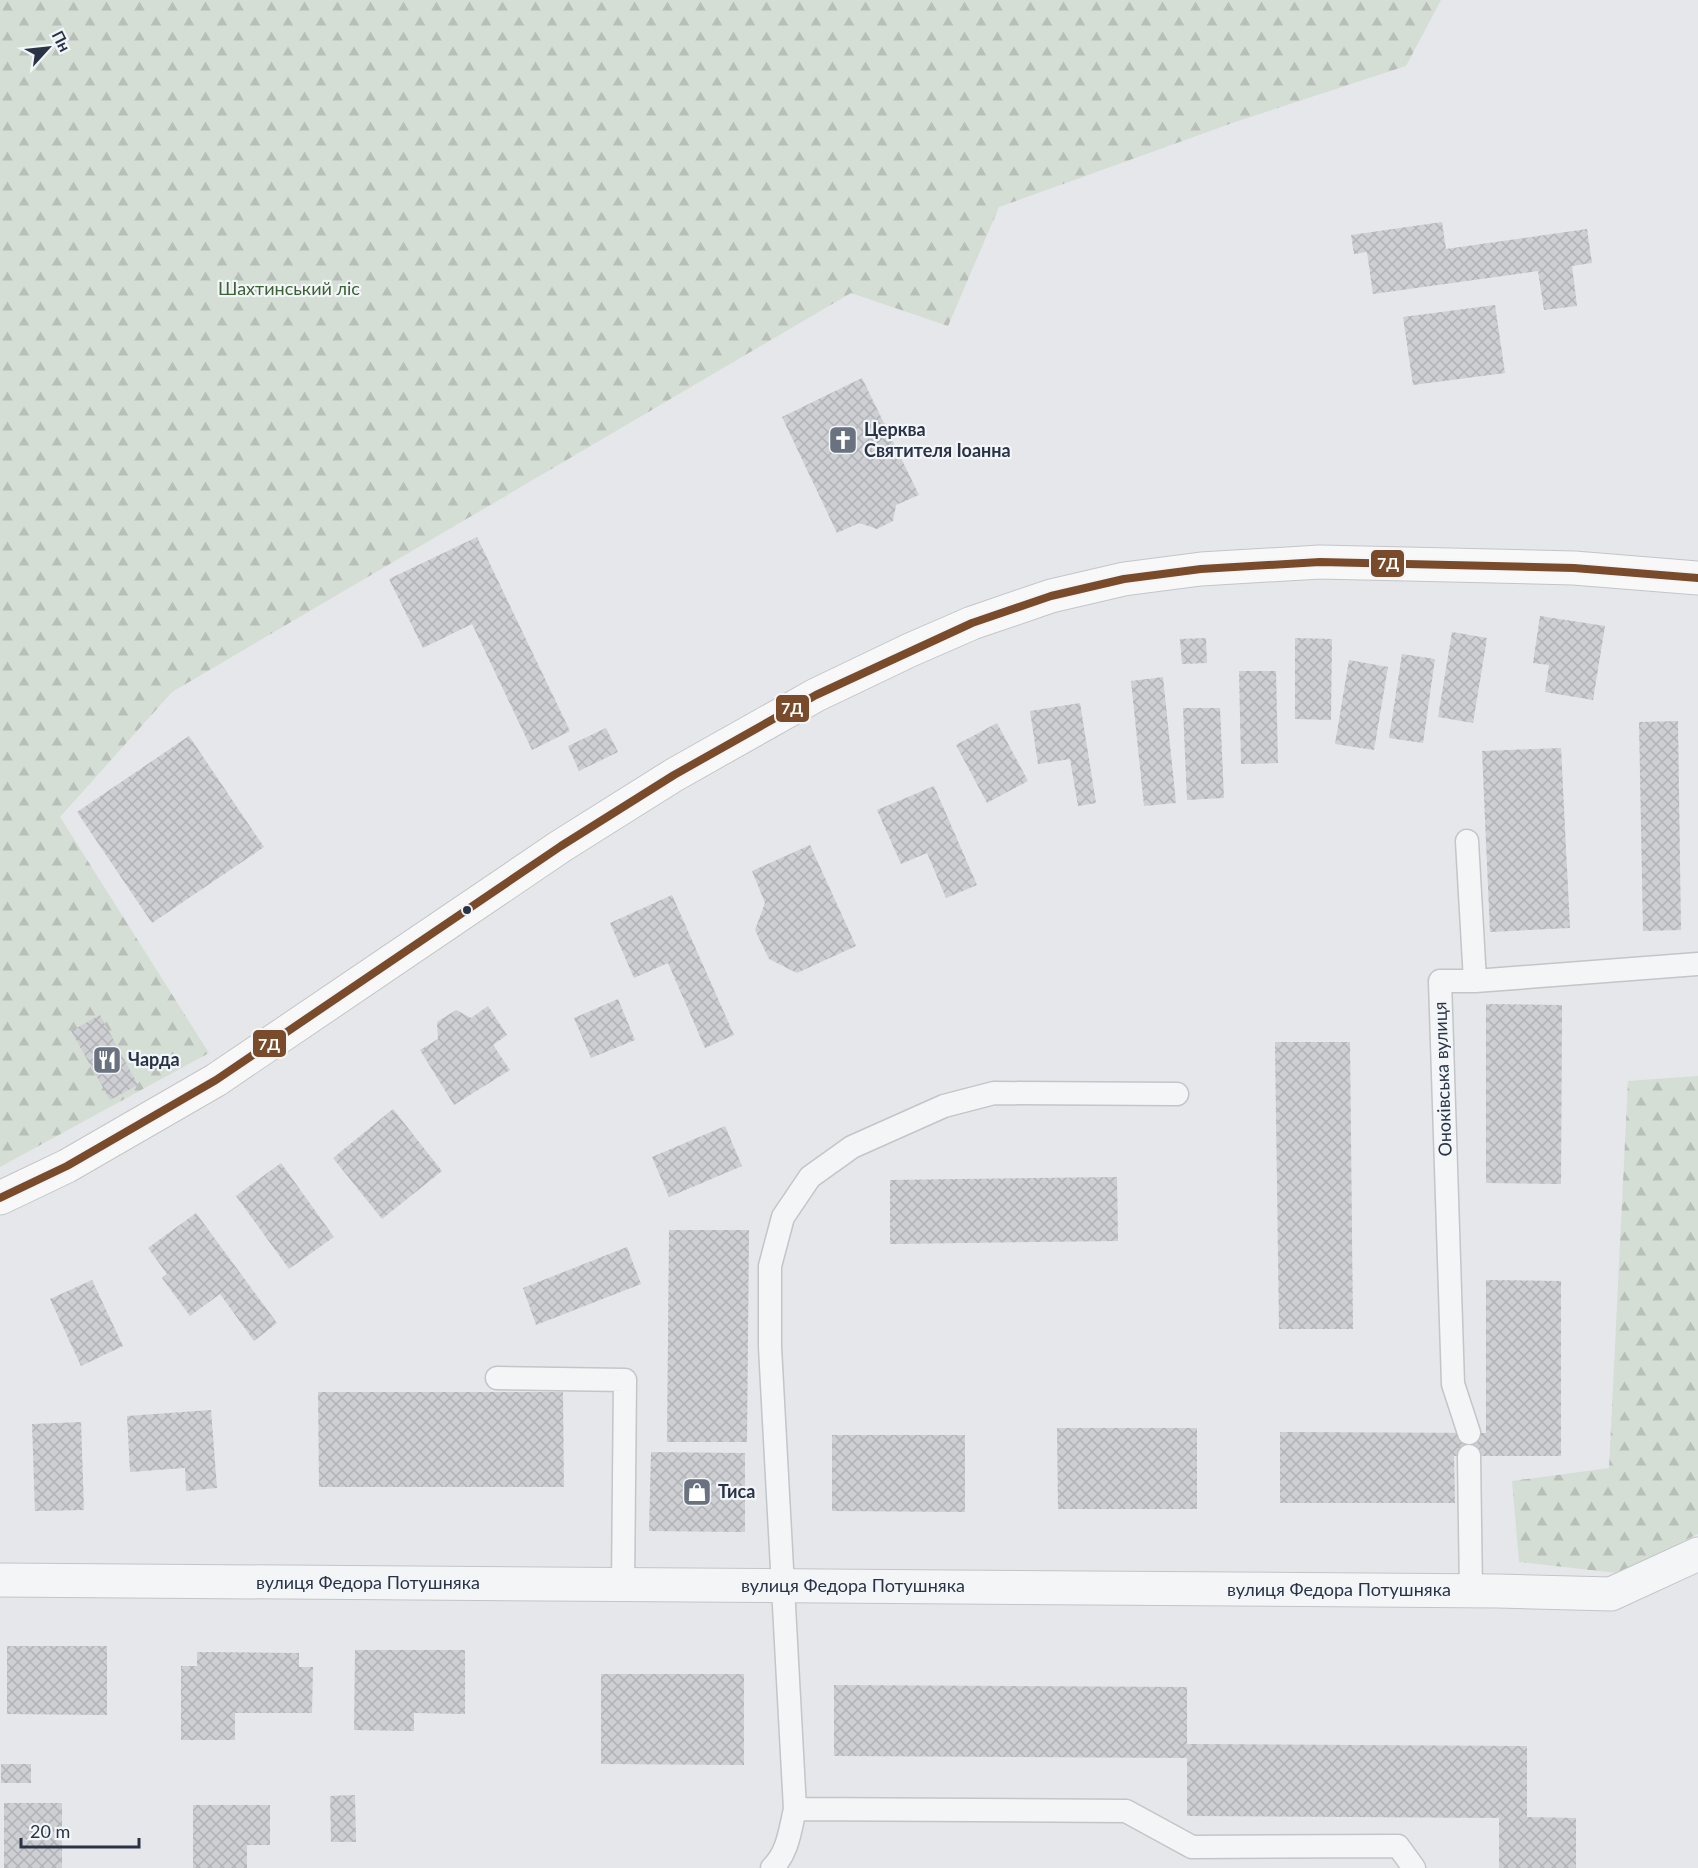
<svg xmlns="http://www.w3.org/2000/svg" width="1698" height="1868" viewBox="0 0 1698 1868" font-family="Lato,sans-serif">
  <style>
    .forest { fill: url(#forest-firs) }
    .building { fill: url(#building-cross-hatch) }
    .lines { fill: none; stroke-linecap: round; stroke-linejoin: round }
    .lane-casing { stroke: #c3c5c8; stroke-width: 25 }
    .street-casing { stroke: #c3c5c8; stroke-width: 35 }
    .secondary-casing { stroke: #c3c5c8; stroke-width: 35 }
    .lane { stroke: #f4f5f7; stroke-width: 22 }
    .street { stroke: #f4f5f7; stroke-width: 33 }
    .secondary { stroke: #f8f8f8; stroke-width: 33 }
    .bus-1-casing { stroke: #f3f6f9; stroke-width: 12 }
    .bus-1 { stroke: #7a4b2a; stroke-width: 8 }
    .bus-dot { fill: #2a3346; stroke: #f3f6f9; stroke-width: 2 }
    .labels { text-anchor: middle; stroke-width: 4.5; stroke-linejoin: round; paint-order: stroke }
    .park-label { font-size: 18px; fill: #3d6236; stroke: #f3f6f9 }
    .poi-label { font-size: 18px; font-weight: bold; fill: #2a3346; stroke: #f3f6f9; text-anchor: start }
    .street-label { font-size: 18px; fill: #2a3346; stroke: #f3f6f9 }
    .line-badge { stroke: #f3f6f9; stroke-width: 2 }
    .badge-label { font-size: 16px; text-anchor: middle; font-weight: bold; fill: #fff }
  </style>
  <defs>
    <pattern id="forest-firs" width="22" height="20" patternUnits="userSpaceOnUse" patternTransform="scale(1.5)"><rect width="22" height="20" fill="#d5ded5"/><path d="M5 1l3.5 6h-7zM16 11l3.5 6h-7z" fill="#b7bfb8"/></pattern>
    <pattern id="building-cross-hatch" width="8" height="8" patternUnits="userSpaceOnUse" patternTransform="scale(1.5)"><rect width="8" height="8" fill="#cdcfd3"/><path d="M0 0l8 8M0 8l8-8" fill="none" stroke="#b0b2b6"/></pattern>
  </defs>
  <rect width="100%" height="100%" fill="#e5e7ea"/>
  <path class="forest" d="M0,0H1441L1406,66L1235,122L999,207L948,326L851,293L172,692L60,817L209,1053L0,1167Z
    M1698,1076V1534L1617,1573L1519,1562L1512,1481L1609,1468L1628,1081Z"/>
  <path class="building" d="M1442,222L1446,249L1587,229L1592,263L1572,266L1577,306L1544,310L1538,271L1373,294L1367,252L1354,254L1351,235Z
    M1495,305L1505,373L1413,385L1403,317Z
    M862,378L919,495L896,505L893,521L877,529L859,523L837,533L782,417Z
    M477,537L570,731L532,750L472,624L423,648L389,579Z
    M1540,616L1605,626L1593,700L1545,692L1549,665L1533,663Z
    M1452,632L1487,638L1473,723L1438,717Z
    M1206,638L1207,663L1182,664L1180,639Z
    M1295,638L1332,639L1331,720L1295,719Z
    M1402,654L1435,659L1423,743L1389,738Z
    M1349,660L1388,667L1374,750L1335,744Z
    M1239,671H1276L1278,763L1241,764Z
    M1163,677L1176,803L1144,806L1131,681Z
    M1080,703L1096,803L1078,806L1070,759L1038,764L1030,711Z
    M1183,708H1220L1224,798L1187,800Z
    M1678,721L1681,930L1643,931L1639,722Z
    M997,723L1028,781L987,803L956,745Z
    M606,728L618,752L579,771L568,746Z
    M189,736L264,847L152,923L77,812Z
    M1561,748L1570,928L1490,932L1482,751Z
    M934,786L977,885L946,898L927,853L901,864L877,810Z
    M810,845L856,946L797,973L769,959L755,930L765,903L752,871Z
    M672,895L734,1035L705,1048L668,963L634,978L610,923Z
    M618,999L635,1040L591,1058L574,1018Z
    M1486,1004L1562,1005L1561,1184L1486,1183Z
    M488,1006L507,1035L493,1045L510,1070L454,1105L420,1050L438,1039L437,1022L456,1010L471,1018Z
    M100,1015L138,1085L110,1100L71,1031Z
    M1275,1042H1350L1353,1329H1279Z
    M393,1109L442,1171L382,1219L333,1158Z
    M725,1126L742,1166L669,1197L652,1157Z
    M281,1163L334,1237L289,1269L236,1196Z
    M1117,1177L1118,1241L890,1244V1180Z
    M196,1213L277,1323L254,1341L220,1294L190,1316L162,1278L167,1274L148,1248Z
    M669,1230H749L747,1442H667Z
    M627,1247L641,1284L536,1325L523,1288Z
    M92,1280L123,1346L81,1366L50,1299Z
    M1486,1280L1561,1281V1456H1454L1455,1503H1280V1432L1486,1433Z
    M318,1392H563L564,1487H319Z
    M211,1410L217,1488L186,1491L185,1468L130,1472L127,1416Z
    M81,1422L84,1510L35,1511L32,1424Z
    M1057,1428H1197V1509H1058Z
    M832,1435H965V1512L832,1511Z
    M651,1452L745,1453V1532L649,1531Z
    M7,1646H107V1715L7,1714Z
    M355,1650H465V1714L414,1713V1731L354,1730Z
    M197,1652L299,1653V1667H313L312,1713H235V1740H181V1666H197Z
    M601,1674H744V1765L601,1764Z
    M834,1685L1187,1687V1744L1527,1746V1817L1576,1818V1868H1499V1818L1187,1816V1758L834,1756Z
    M1,1764H31V1783H1Z
    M355,1795L356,1842H331L330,1796Z
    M4,1803H62V1868H4Z
    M193,1805H270V1845H247V1868H193Z"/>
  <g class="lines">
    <g class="lane-casing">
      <path id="lane" d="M1467,841L1475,981
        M497,1378L625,1380L623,1585
        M1469,1433L1453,1384L1440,981H1475L1698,964
        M1469,1456L1471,1591
        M795,1809L1126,1811L1192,1847L1398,1846L1414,1868
        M772,1868C788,1853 790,1830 795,1809L770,1347V1266L783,1217L810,1177L852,1147L944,1106L994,1093L1177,1094"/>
    </g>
    <g class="street-casing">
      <path id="street" d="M0,1580L1498,1591L1611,1594L1698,1554"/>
    </g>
    <g class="secondary-casing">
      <path id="secondary" d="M0,1198L67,1166L216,1080L561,846L674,775L816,695L910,650L972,623L1051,596L1124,579L1201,569L1320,562L1574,568L1698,578"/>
    </g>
    <use href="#lane" class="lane"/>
    <use href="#street" class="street"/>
    <use href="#secondary" class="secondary"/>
    <g class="bus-1-casing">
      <path id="bus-1" d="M0,1198L67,1166L216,1080L561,846L674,775L816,695L972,623L1051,596L1124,579L1201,569L1320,562L1574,568L1698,578"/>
    </g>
    <use href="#bus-1" class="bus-1"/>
  </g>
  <defs>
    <g id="church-square" transform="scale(1.5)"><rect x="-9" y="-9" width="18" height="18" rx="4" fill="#6b727f" stroke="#f3f6f9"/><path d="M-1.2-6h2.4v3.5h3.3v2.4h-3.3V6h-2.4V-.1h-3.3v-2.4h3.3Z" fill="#fff"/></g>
    <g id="restaurant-square" transform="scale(1.5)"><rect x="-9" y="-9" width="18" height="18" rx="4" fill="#6b727f" stroke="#f3f6f9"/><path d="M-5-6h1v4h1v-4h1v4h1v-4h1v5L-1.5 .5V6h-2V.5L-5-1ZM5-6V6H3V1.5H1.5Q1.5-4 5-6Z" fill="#fff"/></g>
    <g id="shop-square" transform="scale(1.5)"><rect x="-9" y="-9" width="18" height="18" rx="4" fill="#6b727f" stroke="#f3f6f9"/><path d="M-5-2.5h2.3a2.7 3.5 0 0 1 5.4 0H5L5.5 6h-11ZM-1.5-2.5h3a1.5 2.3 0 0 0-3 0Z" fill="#fff"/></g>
  </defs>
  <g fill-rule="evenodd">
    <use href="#church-square" x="843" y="440"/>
    <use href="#restaurant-square" x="107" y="1060"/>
    <use href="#shop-square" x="697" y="1492"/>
  </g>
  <circle class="bus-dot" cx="467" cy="910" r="5"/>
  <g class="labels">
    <g class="park-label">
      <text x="289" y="295">Шахтинський ліс</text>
    </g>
    <g class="poi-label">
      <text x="864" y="436">Церква<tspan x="864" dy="21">Святителя Іоанна</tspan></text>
      <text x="128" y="1066">Чарда</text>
      <text x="718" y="1498">Тиса</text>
    </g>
    <g class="street-label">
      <text transform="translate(1443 1079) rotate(-92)" y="6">Оноківська вулиця</text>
      <text x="368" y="1589">вулиця Федора Потушняка</text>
      <text x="853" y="1592">вулиця Федора Потушняка</text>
      <text x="1339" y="1596">вулиця Федора Потушняка</text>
    </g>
  </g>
  <g class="line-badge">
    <rect x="1370" y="549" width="35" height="29" rx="6" fill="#7a4b2a"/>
    <rect x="775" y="694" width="35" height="29" rx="6" fill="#7a4b2a"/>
    <rect x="252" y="1029" width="35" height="29" rx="6" fill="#7a4b2a"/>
  </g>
  <g class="badge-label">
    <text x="1388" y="569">7Д</text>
    <text x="792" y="714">7Д</text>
    <text x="269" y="1050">7Д</text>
  </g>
  <g transform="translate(48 48) rotate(63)" stroke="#f3f6f9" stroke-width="4.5" paint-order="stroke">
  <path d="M0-4.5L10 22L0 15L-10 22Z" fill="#2a3346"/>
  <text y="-9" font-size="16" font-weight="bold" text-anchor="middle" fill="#2a3346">Пн</text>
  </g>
  <path d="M21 1838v9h118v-9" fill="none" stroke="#2a3346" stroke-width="3"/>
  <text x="30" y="1838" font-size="18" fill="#2a3346" stroke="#f3f6f9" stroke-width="4.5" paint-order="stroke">20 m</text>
</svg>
